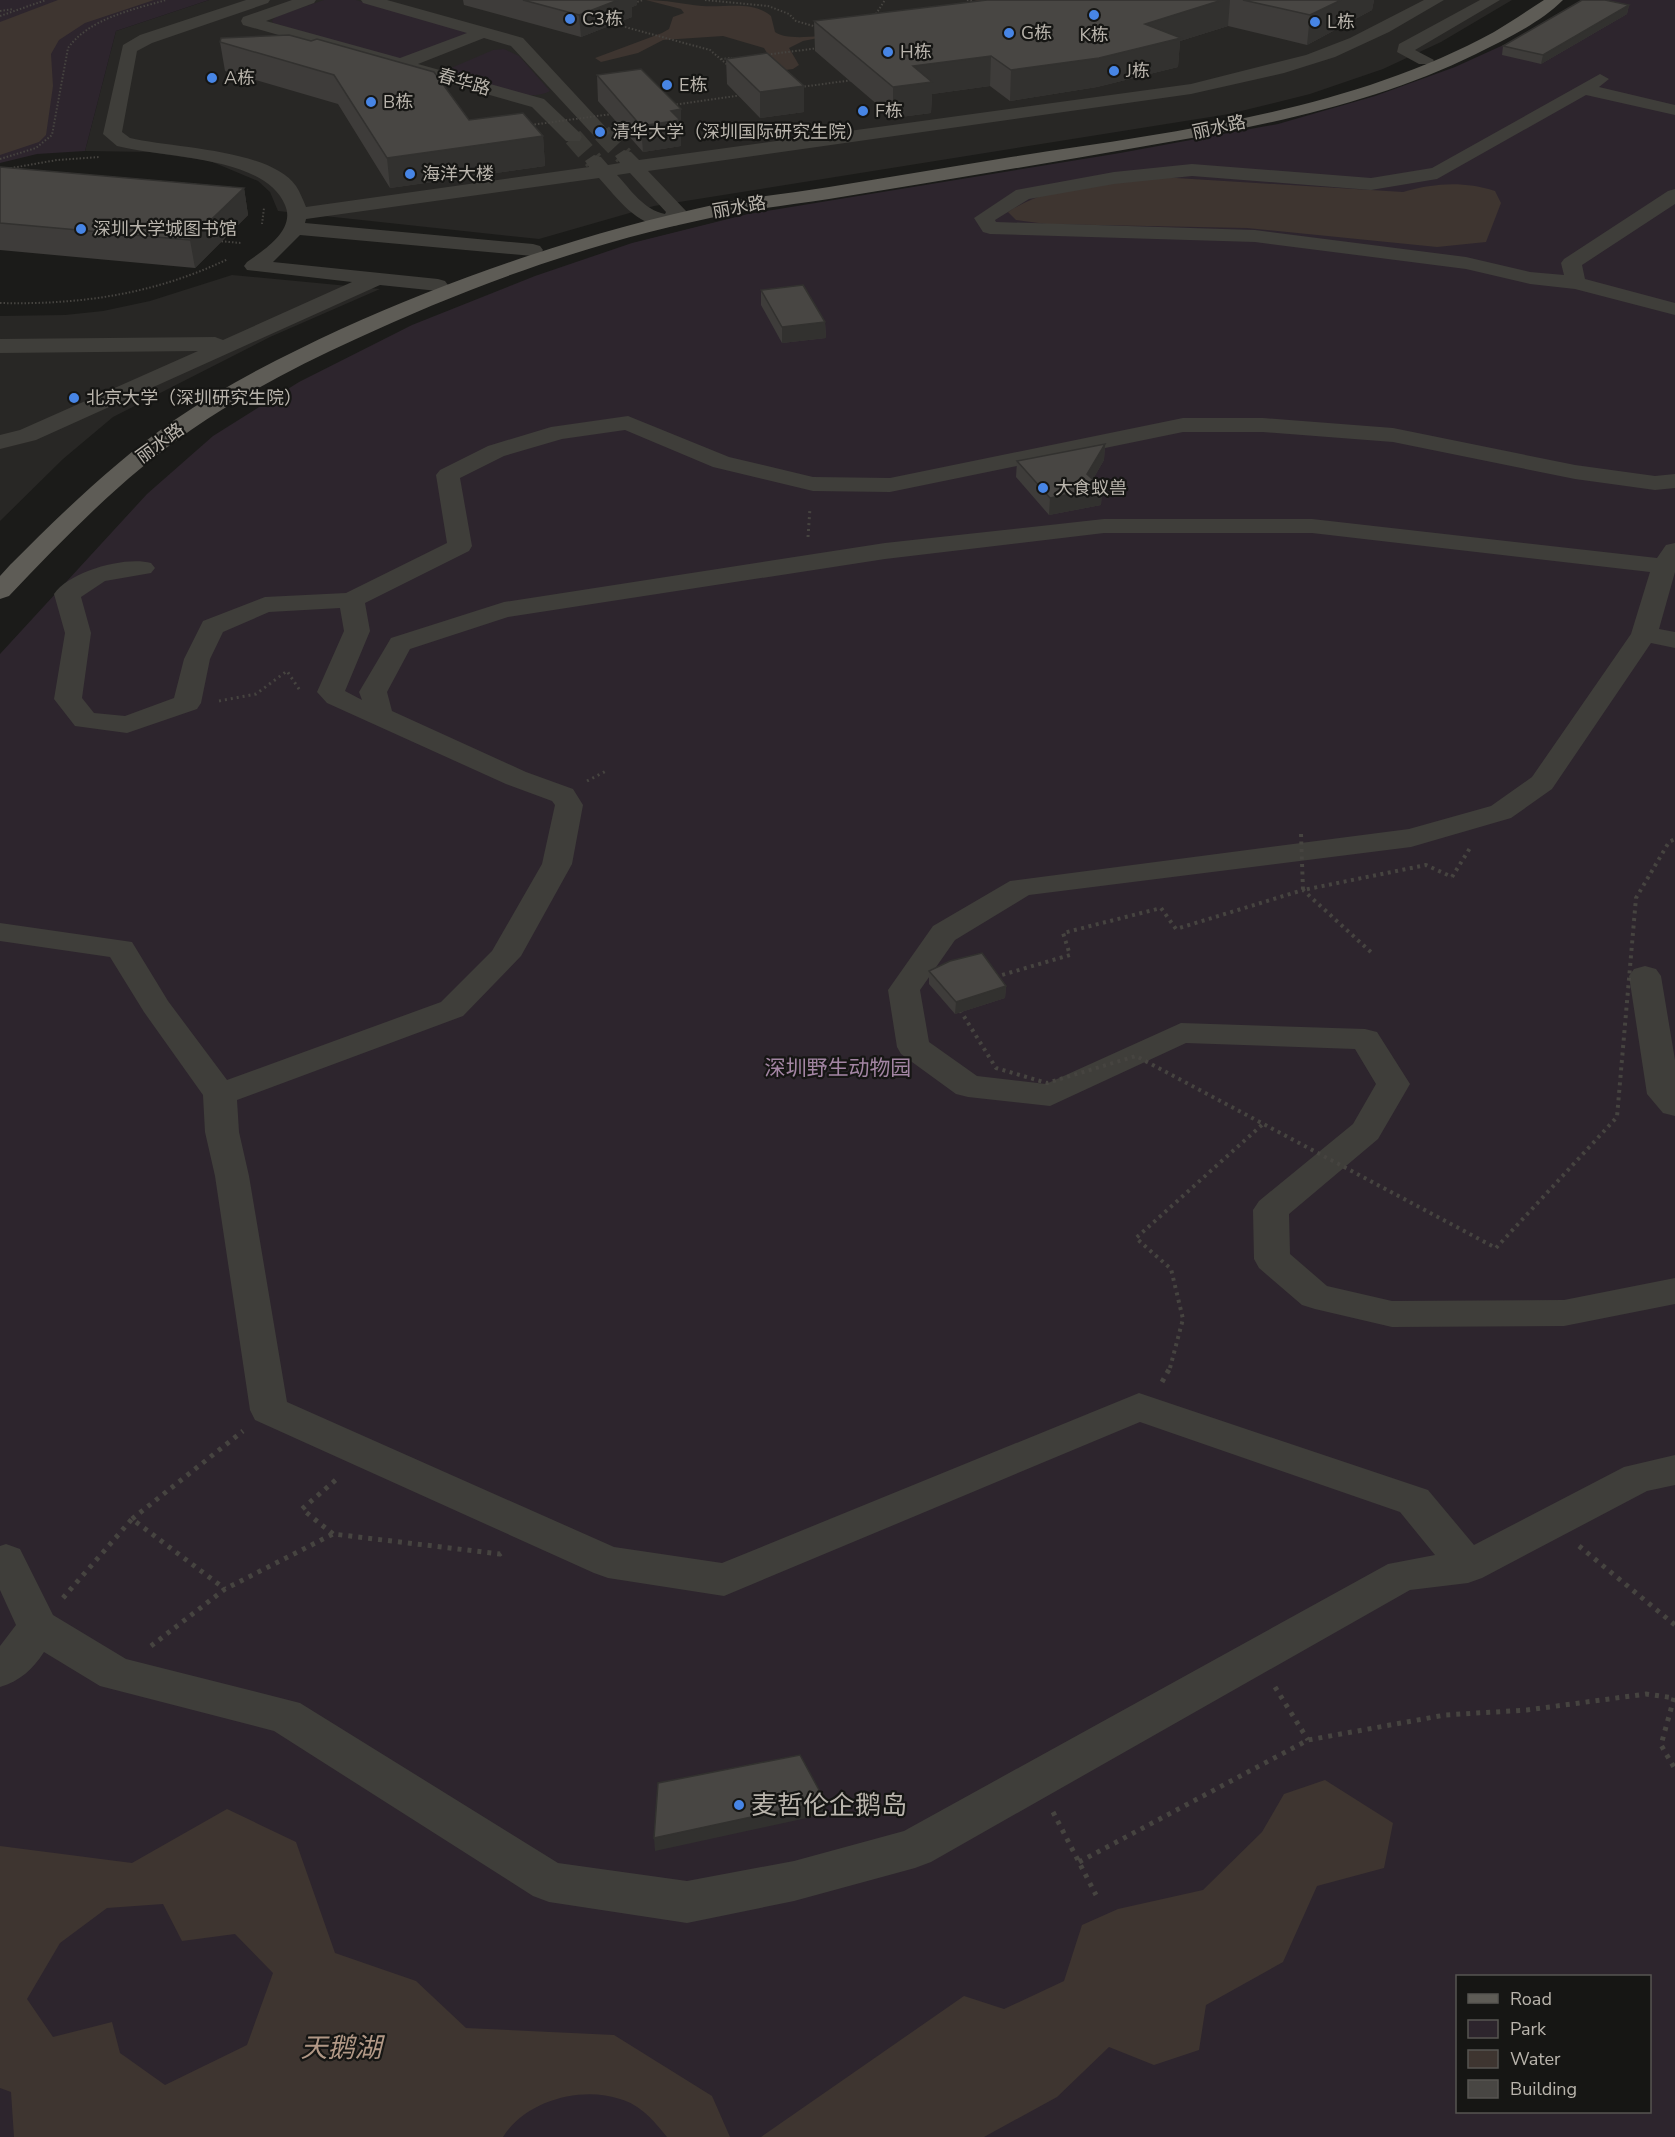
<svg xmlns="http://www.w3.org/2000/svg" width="1675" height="2137" viewBox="0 0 1675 2137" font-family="'Nunito Sans','Noto Sans SC',sans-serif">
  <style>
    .built { fill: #282725 }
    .green { fill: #2d252d; fill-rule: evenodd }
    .water { fill: #3e3530; fill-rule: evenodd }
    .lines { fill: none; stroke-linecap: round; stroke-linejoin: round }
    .minor-tunnel { stroke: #3b3a36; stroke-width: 19; stroke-dasharray: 19 10; stroke-linecap: butt }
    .path-far3 { stroke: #464440; stroke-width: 2; stroke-dasharray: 1.5 2; stroke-linecap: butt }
    .path-far2 { stroke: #464440; stroke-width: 3; stroke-dasharray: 2 4; stroke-linecap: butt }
    .path-far1 { stroke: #464440; stroke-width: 4; stroke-dasharray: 3 4.5; stroke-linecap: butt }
    .path { stroke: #464440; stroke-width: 5; stroke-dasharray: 4 6; stroke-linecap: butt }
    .minor { fill: #3f3e3a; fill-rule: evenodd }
    .major { fill: #5e5c56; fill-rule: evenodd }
    .path-bridge-far1 { stroke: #464440; stroke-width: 2; stroke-dasharray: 1.5 2; stroke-linecap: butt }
    .path-bridge { stroke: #464440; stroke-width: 4; stroke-dasharray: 3 4.5; stroke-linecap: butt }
    .wall { fill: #3e3c3a }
    .shaded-wall { fill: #32312f }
    .building { fill: #484643; stroke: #32312f; stroke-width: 1.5 }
    .poi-dot { fill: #4785e5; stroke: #161614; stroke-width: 2 }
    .labels { text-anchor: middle; stroke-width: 4.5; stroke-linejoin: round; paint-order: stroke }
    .far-poi-label { font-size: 18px; fill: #b9b4ac; stroke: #161614; text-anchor: start }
    .far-street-label { font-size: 18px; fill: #b9b4ac; stroke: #161614 }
    .park-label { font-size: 21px; fill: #a385a3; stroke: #161614 }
    .near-poi-label { font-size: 26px; fill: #b9b4ac; stroke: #161614; text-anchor: start }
    .near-water-label { font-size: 27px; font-style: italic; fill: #b19886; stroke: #161614 }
  </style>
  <rect width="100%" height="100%" fill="#1b1b19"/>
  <path class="built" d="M209,0H1512L1441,42L1383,69L1310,94L1229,114L654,206L539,239L278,211L270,192L258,181L210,161L149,152L85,151L116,31Z
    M232,275L380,289L270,337L113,417L63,459L0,521V316L65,315L103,311L150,301Z"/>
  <path class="green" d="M0,0H209L116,31L85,151L37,154L0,163Z
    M324,0H356L465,30L469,34L402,58H392L273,23L272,20L277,16Z
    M1582,0H1675V2137H0V654L147,494L213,436L299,382L412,325L535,276L632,243L748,214L1120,153L1278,124L1375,96L1455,67L1530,33ZM1458,1976H1650V2112H1458Z
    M504,49L519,56L550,91C526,105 472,81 446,73L444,71L493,50Z"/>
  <path class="water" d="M58,0H154L85,23L59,40L51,54L53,86L46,135L39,142L0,155V22Z
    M646,0C665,0 683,4 702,6C725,8 752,0 771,16L775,32C801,52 943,8 978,0C988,0 1001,0 1011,0L803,41L789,48L799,65L793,69L778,71L764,48L723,36L663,40L638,53L601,62L595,58L662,33L669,29L673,17L684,13L681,9Z
    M1160,177L1403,192C1435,183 1463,181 1495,191L1501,203L1486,242L1437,247L1247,228L1046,224L1016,220L1008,212C1051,184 1110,182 1160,177Z
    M1325,1780L1393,1823L1384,1868L1317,1886L1283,1962L1206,2005L1199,2050L1154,2065L1109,2047L1057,2097L984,2137H761L964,1996L1004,2009L1064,1981L1082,1925L1118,1909L1203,1890L1262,1832L1284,1794Z
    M227,1809L296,1842L335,1953L416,1981L466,2028L614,2035L712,2096L730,2137H667C654,2121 641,2105 620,2099C582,2086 526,2100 503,2137H14L11,2092L0,2088V1846L132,1863ZM163,1904L182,1941L235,1934L273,1973L247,2045L165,2085L120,2053L112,2022L53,2037L27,1999L60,1943L107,1908Z"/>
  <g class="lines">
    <path class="minor-tunnel" d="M602,133L624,156
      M573,137L594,161"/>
    <path class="path-far3" d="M705,0L768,6L789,14L796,21L817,27
      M967,0L978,3
      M634,3L643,0
      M0,11L13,9
      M0,16L46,0
      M874,17L885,0
      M625,27L710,50L729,66
      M764,55L819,48
      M721,59L732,58
      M0,159L36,148L52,135L68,48C90,18 132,10 166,0
      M0,170L57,160L100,157
      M262,224L264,208
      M218,241L241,243
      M0,303C80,305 155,294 228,259"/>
    <path class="path-far2" d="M808,537L810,508
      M219,701L256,694L287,671L301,692
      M587,781L608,770"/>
    <path class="path-far1" d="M1452,877L1470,848
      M995,977L1070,955L1063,933L1161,908L1176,929L1303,890L1373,954
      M1170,1368L1183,1319L1171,1269L1136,1238L1263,1124"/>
    <path class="path" d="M1162,1382L1171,1366
      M132,1519L243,1431
      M333,1534L302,1509L338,1478
      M1579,1546L1675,1625
      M63,1598L132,1519L225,1589
      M151,1646L225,1589L333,1534L500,1554L504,1551
      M1275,1687L1308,1740
      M1674,1698L1661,1745L1675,1769
      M1053,1812L1096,1895
      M1079,1862L1308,1740L1445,1715L1527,1710L1646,1694L1675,1698"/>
    <path class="minor" d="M246,0H270L268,3L152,43L137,51L122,132L130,138C172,148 270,149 296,186C300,192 303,200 306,207L589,167L585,161L594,155L601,157L608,165L620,163L615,156L624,150L631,152L639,160L1191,84L1306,55L1350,38L1424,0H1444L1389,32L1335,57L1284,73L1191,94L648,171L686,211L678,225C642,234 620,201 599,178L306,219L305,223L533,244L540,246L543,250L540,254L533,256L300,235L273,262L438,279L445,281L448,285L445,289L438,291L380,285L36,440L0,449V435L20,430L198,351L0,353V339L215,337L223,340L352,282L247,270L244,266L247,262C264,250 296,230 285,205C265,156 164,158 117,146L103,134L123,45L140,35ZM630,173L666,212L665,214C644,210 631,190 617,175Z
      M292,0H316L314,3L266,21L400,58L467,33L363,3L361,0H387L523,38L611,133L602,139L595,137L511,46L484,38L418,64L544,99L580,133L582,137L580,141H566L532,107L243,25L241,21L243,17Z
      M1480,0H1500L1415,50L1434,60L1431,64H1419L1397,52L1399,44Z
      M1600,74L1609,79L1599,87L1675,105V115L1586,95L1437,179L1371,190L1192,176L1114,184L1029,199L995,220L996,222L1255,230L1466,257L1530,272L1564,275L1561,263L1564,259L1668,191L1675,189V204L1582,265L1585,279L1675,303V315L1575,289L1530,284L1466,269L1255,242L990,234L983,232L974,218L1016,190L1114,172L1192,164L1371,178L1432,168Z
      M628,416L729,457L813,477L890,478L1183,418H1263L1393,428L1575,465L1655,476L1675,474V488L1655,490L1575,479L1393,442L1263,432H1183L890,492L813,491L713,467L625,430L562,439L504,456L460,478L472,546L469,551L365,603L370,631L345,691L362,700L359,692L391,638L504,602L885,543L1104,519H1312L1657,558L1666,545L1675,543V572L1659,629L1675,632V648L1651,643L1552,789L1511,818L1411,847L1029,895L955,940L920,990L929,1042L977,1076L1046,1084L1181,1023L1365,1029L1377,1032L1410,1084L1378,1139L1289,1214L1290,1254L1327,1286L1392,1301L1564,1300L1675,1278V1304L1564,1326L1392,1327L1315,1309L1302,1305L1259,1268L1254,1259L1253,1210L1259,1201L1353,1124L1376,1084L1355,1049L1186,1043L1050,1106L968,1097L956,1094L901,1054L897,1047L888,990L933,926L1010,881L1409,829L1491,806L1532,777L1631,634L1650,572L1312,533H1104L885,559L508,617L410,649L387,692L392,711L526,772L573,789L583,805L572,864L521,956L463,1016L237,1100L239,1132L249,1176L287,1402L614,1547L722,1563L1139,1393L1428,1490L1474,1545L1624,1467L1675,1455V1485L1647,1491L1482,1578L1468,1583L1410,1590L931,1862L915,1868L794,1901L687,1923L549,1902L533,1896L274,1731L100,1686L44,1652C33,1669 20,1681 0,1687V1646L16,1625L0,1590V1546L6,1544L20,1549L53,1615L126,1659L300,1703L558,1863L687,1881L794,1861L904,1831L1388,1564L1435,1555L1400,1512L1140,1422L724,1596L608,1578L594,1573L255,1420L250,1410L215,1176L205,1132L203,1095L144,1012L110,957L0,941V923L132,942L168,1001L227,1080L441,1002L492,951L542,864L555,805L552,801L506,784L327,703L317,692L344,631L340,608L269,612L223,632L210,659L201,703L197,709L127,733L75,726L54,699L65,633L54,594C70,571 125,556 151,563L155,568L151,573L105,581L81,597L91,633L82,698L94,713L125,716L174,698L184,659L203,621L265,597L346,593L447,543L436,475L440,470L488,446L551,427Z
      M1645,966L1656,969L1661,976L1675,1060V1116L1663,1113L1647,1094L1629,976L1634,969Z"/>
    <path class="major" d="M1544,0H1563C1540,23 1506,39 1476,54C1372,105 1255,128 1140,147C1037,165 933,182 829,199C798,204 767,207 736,213C605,237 476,283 356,339C299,365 243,394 191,430C123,477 66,536 9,596L0,599V576L10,565C61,514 113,463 173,421C225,385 283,356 341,329C463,274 591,231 722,203C757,196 794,193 829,187C890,177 950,167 1011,157C1174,132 1347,112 1494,32C1511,22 1527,11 1544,0Z"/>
    <path class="path-bridge-far1" d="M801,87L853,80
      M673,105L743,95
      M531,125L612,114"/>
    <path class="path-bridge" d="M1301,834L1303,890L1426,865L1452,877
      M960,1010L996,1068L1047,1083L1136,1056L1496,1248L1617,1117L1636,898L1669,842L1675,839"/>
  </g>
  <path class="wall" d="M463,0H637V5L632,7V17L581,37L464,5Z
    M987,0H1374L1372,10L1307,45L1228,26L1180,41L1178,67L1097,87L1010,101L990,86L932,94L931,113L893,118L815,51L814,21Z
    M1629,5L1627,14L1541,64L1502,55L1503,46Z
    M311,41L469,120L543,136L545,166L390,188L338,104L225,71L220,42Z
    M726,59L804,112L760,118L727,84Z
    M597,75L682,135H681V146L643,152L598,101Z
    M0,167L244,188L248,215L195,268L0,250Z
    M761,290L825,322L826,338L782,343L761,305Z
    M1105,444L1104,460L1093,479L1102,488L1101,505L1049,515L1016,477L1017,461Z
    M929,971L1006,986L1005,998L955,1014L929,984Z"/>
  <path class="shaded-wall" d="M617,0H637V5L632,7V17L581,37L579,15Z
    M1222,0H1230L1228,26L1180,41L1178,67L1097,87L1010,101L1011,70L1145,24Z
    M1341,0H1374L1372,10L1307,45L1310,15Z
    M1629,5L1627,14L1541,64L1543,55Z
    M991,56L990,86L932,94L931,113L893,118V87L913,66Z
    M804,86V112L760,118V92Z
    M681,109V146L643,152L641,126L671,111Z
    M543,136L545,166L390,188L387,158Z
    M244,188L248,215L195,268L190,240Z
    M825,322L826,338L782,343V327Z
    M1105,444L1104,460L1086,491L1087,474Z
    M1102,488L1101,505L1049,515L1050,498Z
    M1006,986L1005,998L955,1014L956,1002Z
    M825,1801V1814L655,1851L654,1838Z"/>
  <path class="building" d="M523,0H618L579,15Z
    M987,0H1222L1145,24L1181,38L1099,58L1011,70L991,56L913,66L932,82L893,87L814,21Z
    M1243,0H1341L1310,15Z
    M1582,0H1605L1629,5L1543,55L1503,46Z
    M289,35L311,41L317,39L434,72L469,120L523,113L543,136L387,158L334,75L220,42L221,38Z
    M767,53L804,86L760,92L726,59Z
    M641,69L681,109L671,111L680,120L641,126L597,75Z
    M0,167L244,188L190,240L0,223Z
    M803,285L825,322L782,327L761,290Z
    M1105,444L1087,474L1102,488L1050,498L1017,461Z
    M982,953L1006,986L956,1002L929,971L950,961Z
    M800,1755L825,1801L654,1838L658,1783Z"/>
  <g class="poi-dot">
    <circle cx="1094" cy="15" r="6"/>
    <circle cx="570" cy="19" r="6"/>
    <circle cx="1315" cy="22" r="6"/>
    <circle cx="1009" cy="33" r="6"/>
    <circle cx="888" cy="52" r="6"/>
    <circle cx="1114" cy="71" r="6"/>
    <circle cx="212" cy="78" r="6"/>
    <circle cx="667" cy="85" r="6"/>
    <circle cx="371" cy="102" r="6"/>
    <circle cx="863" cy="111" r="6"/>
    <circle cx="600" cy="132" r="6"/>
    <circle cx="410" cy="174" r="6"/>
    <circle cx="81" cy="229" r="6"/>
    <circle cx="74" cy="398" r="6"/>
    <circle cx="1043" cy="488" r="6"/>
    <circle cx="739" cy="1805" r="6"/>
  </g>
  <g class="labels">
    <g class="far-poi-label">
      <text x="582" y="25">C3栋</text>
      <text x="1327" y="28">L栋</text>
      <text x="1021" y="39">G栋</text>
      <text x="1094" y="41" text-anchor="middle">K栋</text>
      <text x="900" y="58">H栋</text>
      <text x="1126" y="77">J栋</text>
      <text x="224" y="84">A栋</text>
      <text x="679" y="91">E栋</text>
      <text x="383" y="108">B栋</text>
      <text x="875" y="117">F栋</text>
      <text x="612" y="138">清华大学（深圳国际研究生院）</text>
      <text x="422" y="180">海洋大楼</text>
      <text x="93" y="235">深圳大学城图书馆</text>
      <text x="86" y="404">北京大学（深圳研究生院）</text>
      <text x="1055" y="494">大食蚁兽</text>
    </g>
    <g class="far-street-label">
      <text transform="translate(464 82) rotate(16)" y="6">春华路</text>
      <text transform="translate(1219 127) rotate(-12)" y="6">丽水路</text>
      <text transform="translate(739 207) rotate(-10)" y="6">丽水路</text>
      <text transform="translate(160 443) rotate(-36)" y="6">丽水路</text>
    </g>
    <g class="park-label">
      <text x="838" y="1075">深圳野生动物园</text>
    </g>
    <g class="near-poi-label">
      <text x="751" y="1814">麦哲伦企鹅岛</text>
    </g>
    <g class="near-water-label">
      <text x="341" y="2057">天鹅湖</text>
    </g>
  </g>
  <rect x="1456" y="1975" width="195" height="138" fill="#161614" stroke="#575551" stroke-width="1.5"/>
  <rect x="1468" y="1994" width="30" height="9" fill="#5e5c56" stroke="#575551" stroke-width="1.5"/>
  <text x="1510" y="2005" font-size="18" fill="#b9b4ac">Road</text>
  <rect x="1468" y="2020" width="30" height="18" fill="#2d252d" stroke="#575551" stroke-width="1.5"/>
  <text x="1510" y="2035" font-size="18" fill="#b9b4ac">Park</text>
  <rect x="1468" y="2050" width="30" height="18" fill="#3e3530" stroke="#575551" stroke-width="1.5"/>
  <text x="1510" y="2065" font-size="18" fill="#b9b4ac">Water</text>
  <rect x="1468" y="2080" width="30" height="18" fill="#484643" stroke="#575551" stroke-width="1.5"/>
  <text x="1510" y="2095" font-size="18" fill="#b9b4ac">Building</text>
</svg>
